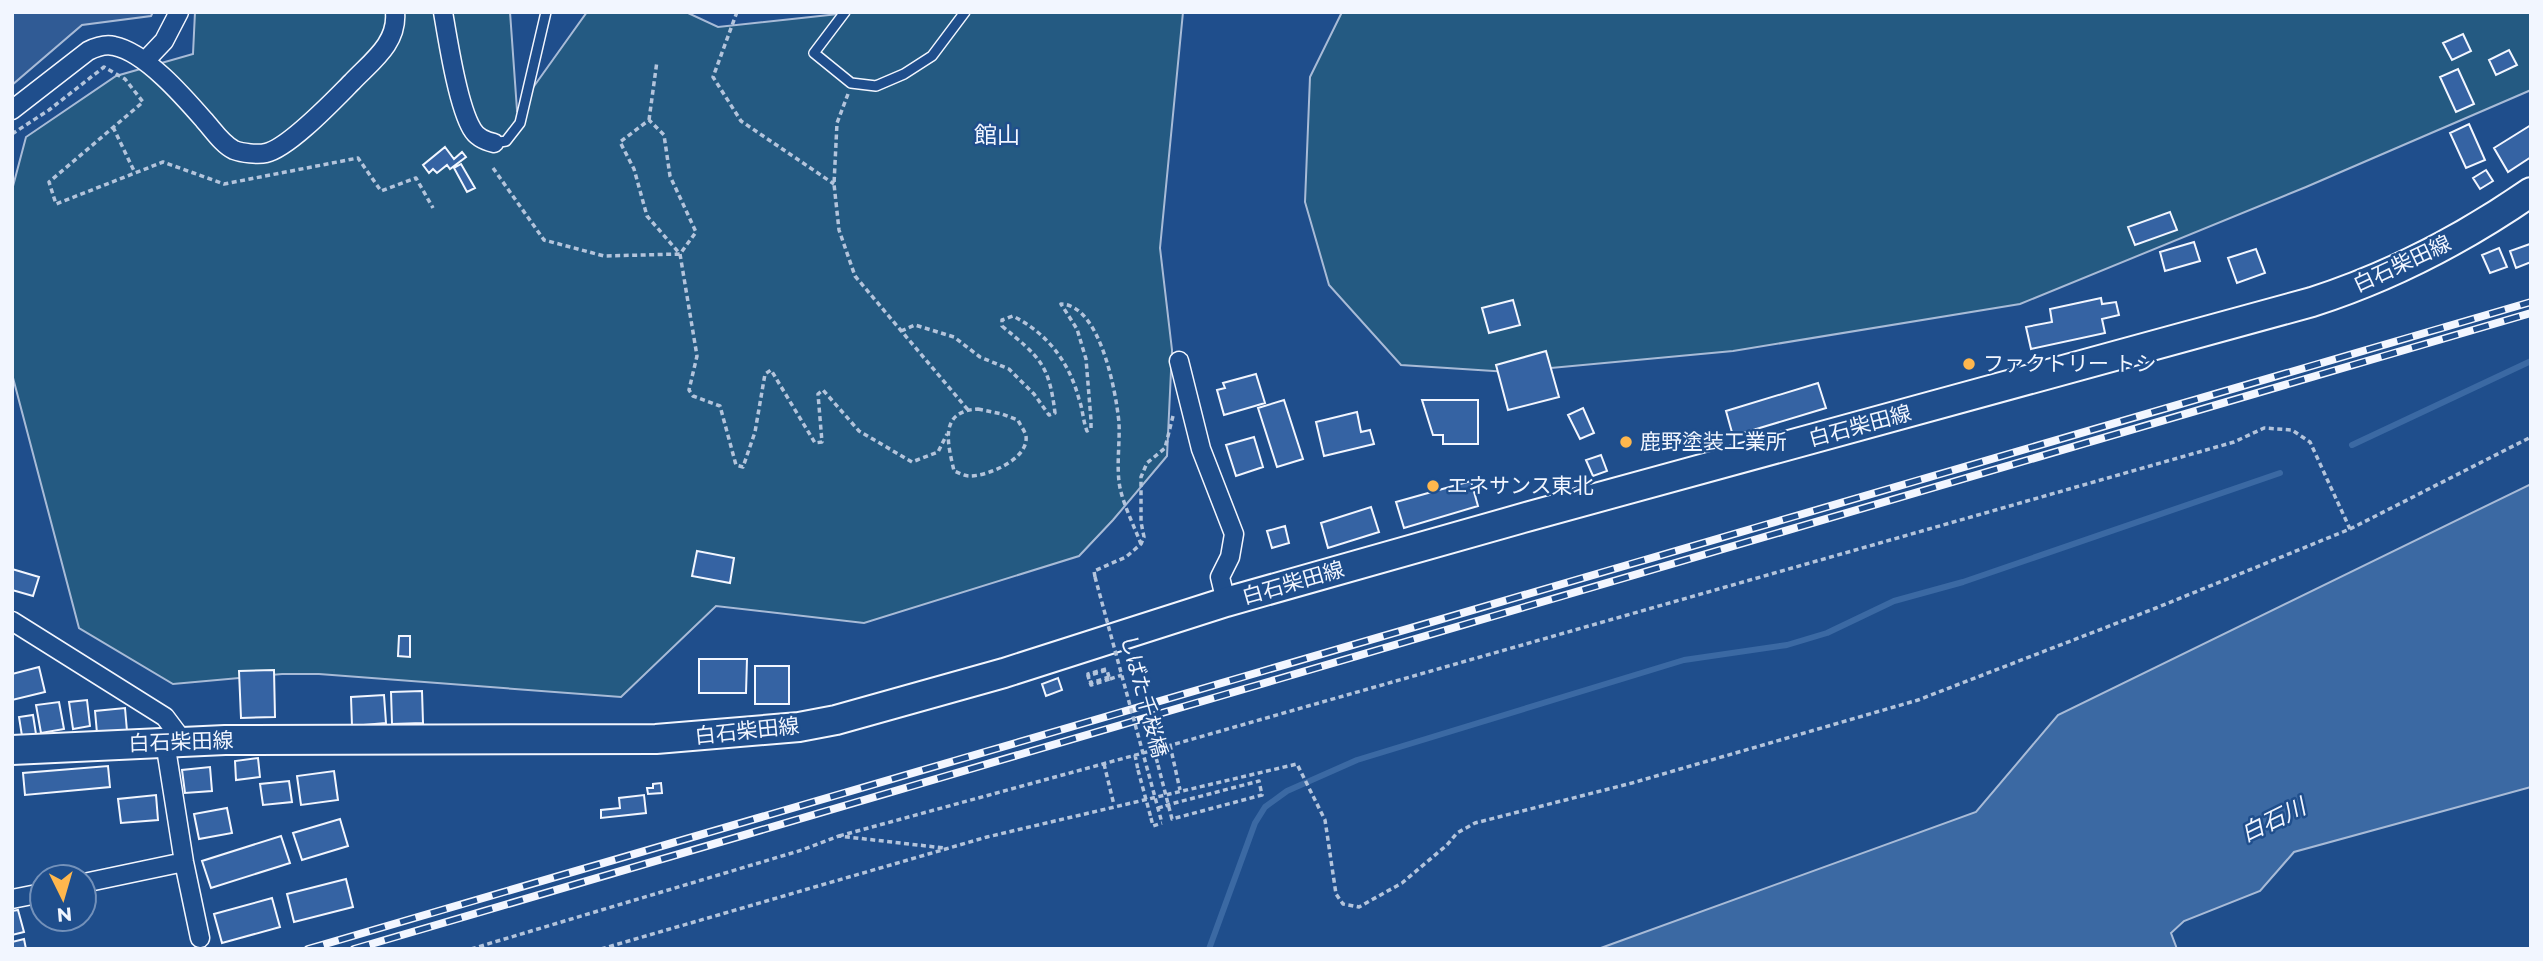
<svg xmlns="http://www.w3.org/2000/svg" width="2543" height="961" viewBox="0 0 2543 961" font-family="Montserrat,'Noto Sans JP',sans-serif">
  <style>
    .green { fill: #245a82; stroke: #a8bbd7; stroke-width: 2 }
    .parking { fill: #305b95; stroke: #a8bbd7; stroke-width: 2 }
    .water { fill: #3b69a3; stroke: #a8bbd7; stroke-width: 2 }
    .lines { fill: none; stroke-linecap: round; stroke-linejoin: round }
    .stream { stroke: #3b69a3; stroke-width: 6 }
    .building { fill: #3563a3; stroke: #f2f6ff; stroke-width: 2 }
    .lane-casing { stroke: #f2f6ff; stroke-width: 12 }
    .street-casing { stroke: #f2f6ff; stroke-width: 21 }
    .primary-casing { stroke: #f2f6ff; stroke-width: 32 }
    .path { stroke: #b3c4dc; stroke-width: 3.5; stroke-dasharray: 5 3.5; stroke-linecap: butt }
    .lane { stroke: #1f4e8c; stroke-width: 9 }
    .street { stroke: #1f4e8c; stroke-width: 18 }
    .primary { stroke: #1f4e8c; stroke-width: 28 }
    .rail-casing { stroke: #f2f6ff; stroke-width: 8 }
    .rail { stroke: #1f4e8c; stroke-width: 5; stroke-dasharray: 16; stroke-linecap: butt }
    .path-bridge { stroke: #b3c4dc; stroke-width: 3.5; stroke-dasharray: 5 3.5; stroke-linecap: butt }
    .poi-dot { fill: #ffb74d; stroke: #1f4e8c; stroke-width: 2.5 }
    .labels { text-anchor: middle; stroke-width: 5; stroke-linejoin: round; paint-order: stroke }
    .street-label { font-size: 21px; fill: #f2f6ff; stroke: #1f4e8c }
    .poi-label { font-size: 21px; fill: #f2f6ff; stroke: #1f4e8c; text-anchor: start }
    .neighbourhood-label { font-size: 23px; fill: #f2f6ff; stroke: #1f4e8c }
    .water-label { font-size: 23px; font-style: italic; fill: #f2f6ff; stroke: #1f4e8c }
  </style>
  <rect width="100%" height="100%" fill="#1f4e8c"/>
  <path class="green" d="M195,12H510L517,110L587,12H686L718,27L857,12H1183L1160,248L1172,350L1167,456L1113,520L1079,556L864,623L716,606L621,697L319,674H282L173,684L79,628L12,374V190L26,137L116,76L193,54Z
    M1342,12H2531V90L2306,187L2020,304L1733,351L1509,372L1401,365L1329,285L1305,202L1310,77Z"/>
  <path class="parking" d="M12,12H153L151,16L82,25L12,85Z"/>
  <path class="water" d="M2531,484V787L2294,852L2260,891L2184,921L2171,933L2177,949H1598L1976,812L2058,715Z"/>
  <g class="lines">
    <path class="stream" d="M2352,445L2531,361
      M1209,949L1255,823L1265,807L1287,791L1357,760L1684,660L1787,645L1827,633L1894,601L1963,582L2280,473"/>
  </g>
  <path class="building" d="M2463,34L2471,51L2452,60L2443,43Z
    M2509,50L2517,65L2496,75L2489,60Z
    M2458,69L2474,104L2456,112L2440,77Z
    M2469,124L2485,160L2466,168L2450,133Z
    M2531,125V157L2508,172L2494,148Z
    M445,147L454,159L462,152L466,157L450,169L447,165L437,173L433,169L429,173L423,165Z
    M461,164L475,188L467,192L454,168Z
    M2486,170L2493,181L2480,189L2473,178Z
    M2170,212L2177,230L2135,245L2128,227Z
    M2194,242L2200,261L2165,271L2160,252Z
    M2530,244L2531,262L2516,268L2510,251Z
    M2499,248L2507,267L2490,273L2482,255Z
    M2256,249L2265,273L2237,283L2228,258Z
    M2101,298L2102,304L2116,302L2119,315L2102,319L2105,333L2031,349L2026,327L2052,322L2050,309Z
    M1513,300L1520,325L1489,333L1482,308Z
    M1546,351L1559,397L1508,410L1496,365Z
    M1256,374L1265,403L1224,415L1217,390L1225,388L1223,383Z
    M1818,383L1826,408L1733,436L1726,411Z
    M1284,400L1303,459L1277,467L1258,408Z
    M1422,400H1478V444H1443V435H1433Z
    M1583,408L1594,433L1580,439L1568,415Z
    M1357,412L1361,432L1370,430L1374,444L1324,456L1316,422Z
    M1254,437L1263,467L1236,476L1226,445Z
    M1601,455L1607,471L1593,476L1586,460Z
    M1471,481L1478,506L1404,528L1396,502Z
    M1371,507L1379,532L1328,548L1321,523Z
    M1285,526L1289,543L1272,548L1267,531Z
    M697,551L734,558L730,583L692,576Z
    M12,569L39,577L33,596L12,590Z
    M399,636H410V657L398,656Z
    M699,659H747L746,693H699Z
    M755,666H789V704H755Z
    M39,667L45,692L12,700V674Z
    M274,670L275,717L241,718L239,671Z
    M1058,678L1062,690L1046,696L1042,684Z
    M422,691L423,723L392,724L391,692Z
    M384,695L386,723L352,726L351,697Z
    M87,700L90,726L73,729L69,702Z
    M59,702L64,729L41,733L36,705Z
    M125,708L127,731L97,733L95,711Z
    M33,715L36,734L22,736L19,717Z
    M258,758L260,777L236,780L235,761Z
    M108,766L110,787L25,795L23,773Z
    M210,767L212,791L185,793L182,770Z
    M334,771L338,800L301,805L297,776Z
    M289,781L292,802L263,805L260,784Z
    M661,783L662,793L648,794L647,788H653V784Z
    M156,795L158,820L121,823L118,799Z
    M644,795L646,813L601,818V810L620,808L619,798Z
    M227,808L232,833L199,839L194,814Z
    M340,819L348,846L302,860L293,833Z
    M281,836L290,863L211,888L202,861Z
    M346,879L353,907L294,922L287,894Z
    M272,898L280,927L222,943L214,914Z
    M18,910L24,932L12,935V911Z
    M24,939L26,949H12V942Z"/>
  <g class="lines">
    <g class="lane-casing">
      <path id="lane" d="M845,12L814,53L851,83L876,86L904,74L932,56L965,12
        M494,143L506,141L520,123L546,12"/>
    </g>
    <g class="street-casing">
      <path id="street" d="M443,12C448,41 458,106 472,129C477,138 485,141 494,143
        M145,61L164,41L179,12
        M12,110L88,51C96,47 106,44 114,46C145,52 184,97 204,120C213,130 222,144 234,150C242,153 258,155 266,153C289,148 335,99 352,82C372,61 398,43 395,12
        M1179,361L1201,449L1234,534L1230,557L1220,577L1226,602
        M12,621L165,717L183,741
        M165,742L184,862L200,938
        M84,883L184,862
        M12,899L42,893"/>
    </g>
    <g class="primary-casing">
      <path id="primary" d="M12,750L225,740L656,739L799,727L836,720L1004,673L1226,602L1530,516L2312,302C2390,277 2463,239 2531,192"/>
    </g>
    <path class="path" d="M737,12L713,77L741,121L834,184
      M848,94L837,123L834,184L839,230L855,276L968,410
      M649,120L657,61
      M113,127L135,173
      M12,134L49,110L104,67L125,79L143,102L49,182L56,204L163,162L224,184L358,158L381,191L416,178L433,208
      M493,168L544,240L604,256L680,254L696,232L670,176L664,135L649,120L620,142L634,169L647,216L680,254L697,356L689,390L693,396L720,406L736,465L743,467L755,432L765,374L771,370L815,443L822,442L818,394L823,390L859,431L912,462L938,452L947,434
      M901,331L915,325L954,337L980,357L1009,369L1034,394L1049,415L1055,413C1049,363 1039,357 1002,326V320L1013,316C1048,334 1069,362 1079,399C1083,410 1083,421 1087,431L1091,428V420L1086,359L1077,329L1061,304C1100,305 1116,391 1119,423C1120,444 1116,467 1120,488C1124,506 1134,526 1141,544
      M978,409L1002,414L1018,420C1020,425 1025,431 1026,436C1029,459 988,476 970,476C964,476 959,473 954,471C948,444 938,411 978,409Z
      M1095,577L1094,571L1126,557L1141,544L1144,537L1141,522V477L1147,463L1165,448L1173,416
      M1106,669L1088,674L1091,683L1109,677
      M1110,679L1122,675
      M1170,745L1180,790
      M1154,750L1158,765
      M1135,755L1138,770
      M1104,764L1114,805
      M1158,808L1165,806
      M1151,818L1153,826L1162,823
      M839,836L1154,750L2234,442L2264,428L2292,430L2310,442L2350,529
      M471,949L802,850L839,836L944,848
      M601,949L987,837L1297,764L1325,820L1336,894L1343,904L1359,907L1402,883L1447,845L1457,833L1475,823L1632,783L1918,700L2156,608L2350,529L2531,437"/>
    <use href="#lane" class="lane"/>
    <use href="#street" class="street"/>
    <use href="#primary" class="primary"/>
    <g class="rail-casing">
      <path id="rail" d="M308,949L2531,302
        M354,949L2531,313"/>
    </g>
    <use href="#rail" class="rail"/>
    <path class="path-bridge" d="M1095,577L1162,823
      M1109,677L1107,670L1088,676L1091,685L1110,679
      M1158,765L1172,819L1262,795L1259,781L1171,804L1165,806
      M1138,770L1151,818"/>
  </g>
  <g class="poi-dot">
    <circle cx="1969" cy="364" r="7"/>
    <circle cx="1626" cy="442" r="7"/>
    <circle cx="1433" cy="486" r="7"/>
  </g>
  <g class="labels">
    <g class="street-label">
      <text transform="translate(2402 264) rotate(-25)" y="7">白石柴田線</text>
      <text transform="translate(1860 426) rotate(-15)" y="7">白石柴田線</text>
      <text transform="translate(1293 583) rotate(-16)" y="7">白石柴田線</text>
      <text transform="translate(1144 696) rotate(75)" y="7">しばた千桜橋</text>
      <text transform="translate(747 731) rotate(-6)" y="7">白石柴田線</text>
      <text transform="translate(181 742) rotate(-2)" y="7">白石柴田線</text>
    </g>
    <g class="poi-label">
      <text x="1983" y="371">ファクトリー トシ</text>
      <text x="1640" y="449">鹿野塗装工業所</text>
      <text x="1447" y="493">エネサンス東北</text>
    </g>
    <g class="neighbourhood-label">
      <text x="997" y="143">館山</text>
    </g>
    <g class="water-label">
      <text transform="translate(2273 820) rotate(-26)" y="8">白石川</text>
    </g>
  </g>
  <rect width="2543" height="961" fill="none" stroke="#f2f6ff" stroke-width="28"/>
  <g transform="translate(63 898) rotate(175)"><circle r="33" fill="#1f4e8c" stroke="#7391ba" stroke-width="2"/>
  <path d="M0-5L12 26L0 18L-12 26Z" fill="#ffb74d"/>
  <text y="-10" font-size="19" font-weight="bold" text-anchor="middle" fill="#f2f6ff">N</text>
  </g>
</svg>
